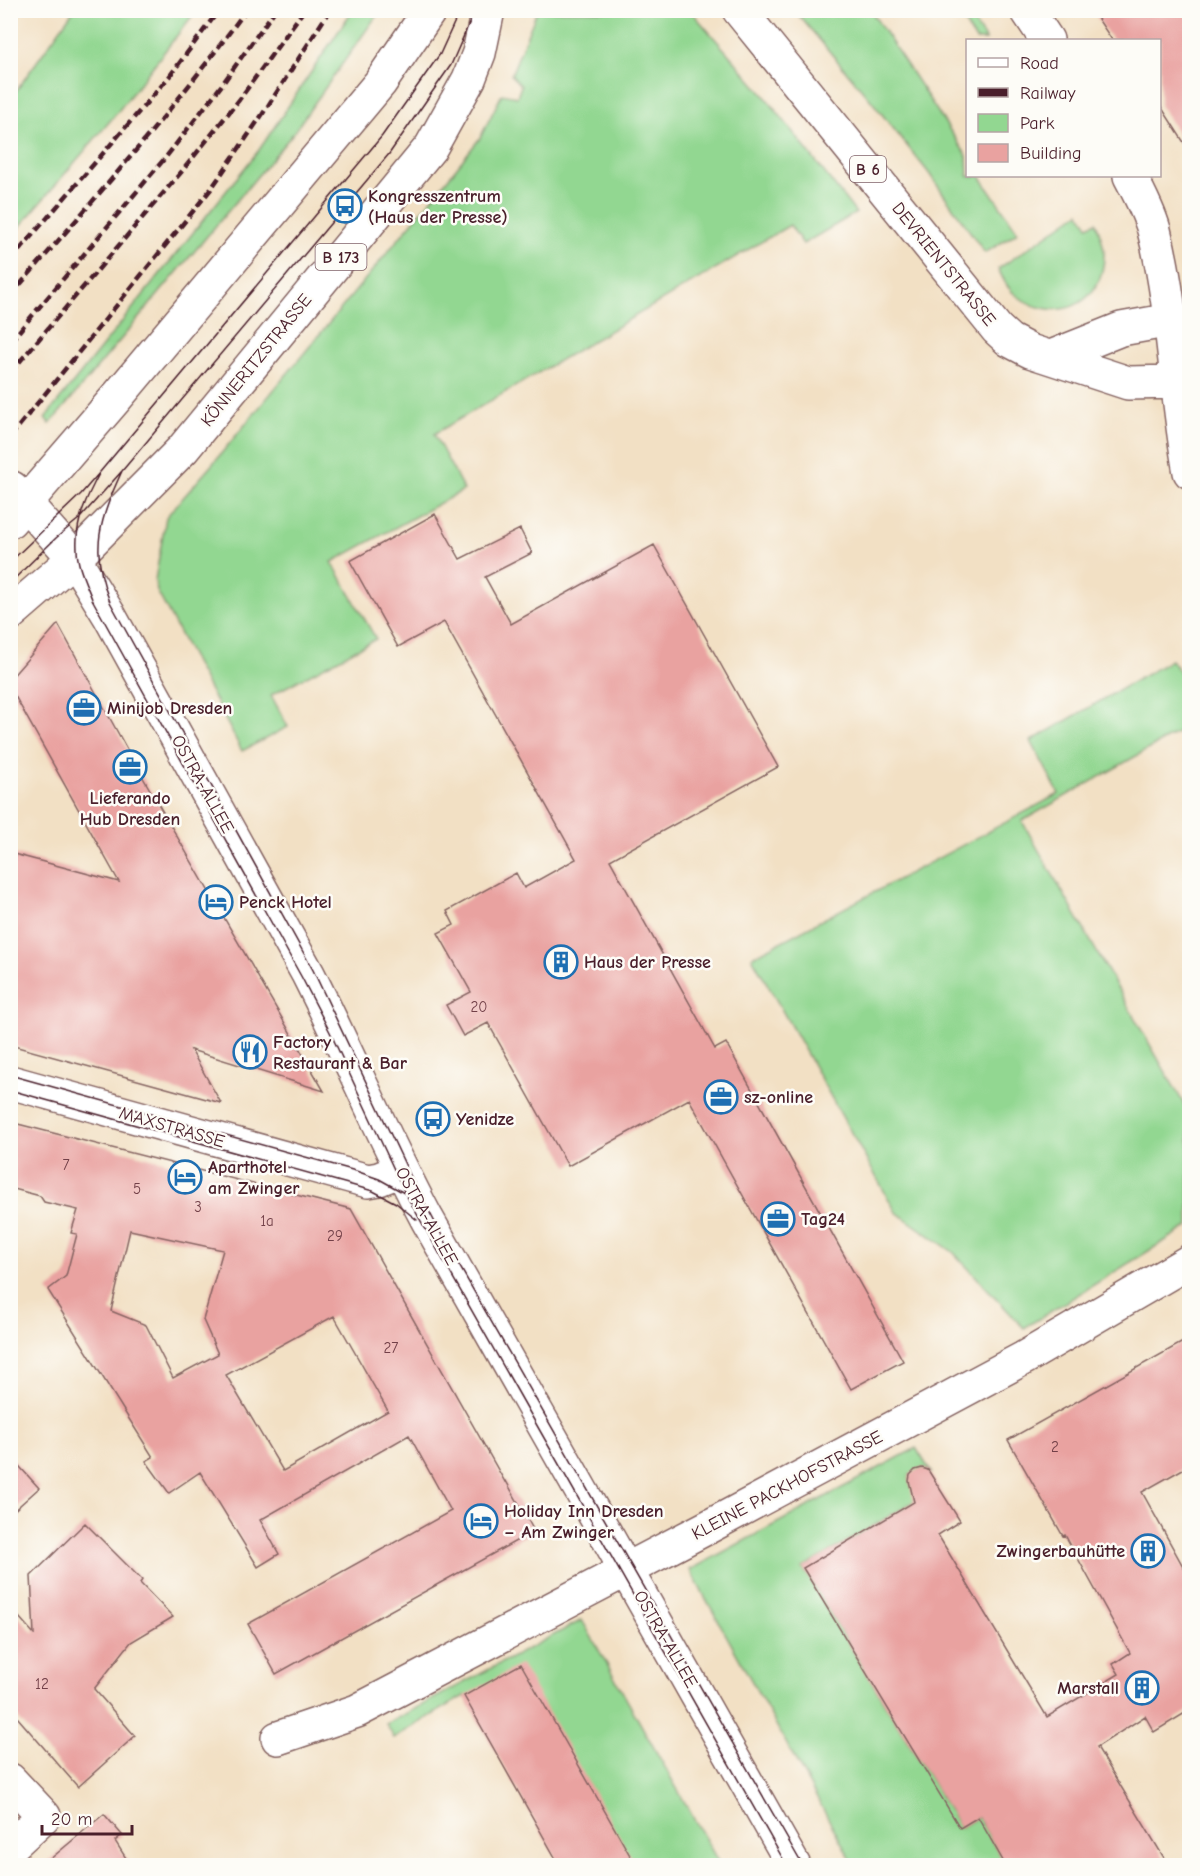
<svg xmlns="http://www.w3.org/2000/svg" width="1200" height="1876" viewBox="0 0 1200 1876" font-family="'Comic Neue',sans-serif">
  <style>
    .green { fill: #92d791; stroke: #6e7b5e; stroke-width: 1.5 }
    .building { fill: #e9a2a0; fill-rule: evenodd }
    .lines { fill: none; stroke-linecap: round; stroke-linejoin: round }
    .minor-casing { stroke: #856361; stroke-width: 36 }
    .major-casing { stroke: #856361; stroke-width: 36 }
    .minor { stroke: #fff; stroke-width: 33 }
    .major { stroke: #fff; stroke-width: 33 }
    .tram { stroke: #4a1f2b; stroke-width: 1.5 }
    .rail { stroke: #4a1f2b; stroke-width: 4.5; stroke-dasharray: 9 4.5; stroke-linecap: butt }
    .labels { text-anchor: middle; stroke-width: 5; stroke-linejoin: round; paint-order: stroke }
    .number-label { font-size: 15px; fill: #724048 }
    .shield { fill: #fdfcf7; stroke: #806168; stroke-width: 1.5 }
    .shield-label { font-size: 16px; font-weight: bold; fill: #4a1f2b }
    .poi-label { font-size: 18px; font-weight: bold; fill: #4a1f2b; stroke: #fdfcf7; text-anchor: start }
    .street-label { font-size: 18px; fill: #4a1f2b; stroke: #fdfcf7 }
  </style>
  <rect width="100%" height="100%" fill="#fdfcf7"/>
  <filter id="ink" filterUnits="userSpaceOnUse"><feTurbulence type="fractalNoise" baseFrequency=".0167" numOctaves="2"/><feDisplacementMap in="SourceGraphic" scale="12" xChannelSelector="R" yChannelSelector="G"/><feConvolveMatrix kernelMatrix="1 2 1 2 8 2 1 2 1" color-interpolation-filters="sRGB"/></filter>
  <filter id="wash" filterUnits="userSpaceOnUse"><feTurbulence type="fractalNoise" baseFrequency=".008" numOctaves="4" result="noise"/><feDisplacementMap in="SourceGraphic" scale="24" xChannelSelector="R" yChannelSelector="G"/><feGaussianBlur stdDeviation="1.35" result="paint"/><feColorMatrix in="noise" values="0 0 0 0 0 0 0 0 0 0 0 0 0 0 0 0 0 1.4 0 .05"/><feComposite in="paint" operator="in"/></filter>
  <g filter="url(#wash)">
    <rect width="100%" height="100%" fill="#f2e0c4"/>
    <path class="green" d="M73,11H196L116,114L11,237V98Z
      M352,11H380L291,136L50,424L45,418L259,150Z
      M537,11H691L764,95L856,213L803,244L790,225L434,434L464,490L332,562L376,639L271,695L288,727L242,751L157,591L155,580L166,517L210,467L434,196L480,138L502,94L517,97L521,86L511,75Z
      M795,11H871L967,156L968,176H980L1018,232L985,253L928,172L869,98Z
      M956,11H966L986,40H976Z
      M1080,212L1088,226L1096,222C1099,232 1104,243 1104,253C1105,305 1055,326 1016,295C1007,289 1003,278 998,269Z
      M1171,660L1189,685V726L1022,821L1189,1113V1226L1024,1328L953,1252L896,1212L752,957L1059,794L1031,741Z
      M916,1448L932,1474L928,1470L922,1468L910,1475C908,1485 913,1491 918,1499L803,1568L960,1828L978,1817L1006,1865H854L690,1570Z
      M582,1620L720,1865H636L464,1696L394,1738L386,1724Z"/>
    <g id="blocks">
      <path class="building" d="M1092,10H1190V152L1160,105V40H1112Z
        M435,514L460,559L520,529L532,553L485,577L511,624L654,545L778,767L610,860L715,1049L726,1043L903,1361L851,1389L689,1099L568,1166L488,1023L463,1036L446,1005L471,992L438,933L454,925L447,911L516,873L524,888L576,859L444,622L398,647L350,561Z
        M58,624L134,762L324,1091L191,1050L221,1103L10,1045V853L119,882L10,687V679Z
        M10,1122L351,1209L505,1482L506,1481L534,1531L276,1674L248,1624L451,1511L409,1435L260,1520L279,1554L258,1567L200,1472L169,1493L146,1461L153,1457L48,1290L66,1276L77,1234L71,1233L78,1210L44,1202L40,1196L10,1188ZM130,1230L223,1250L203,1320L218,1354L173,1378L146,1325L111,1311ZM334,1316L388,1411L283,1471L226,1375Z
        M1190,1338V1465L1142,1492L1190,1579V1710L1154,1732L1145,1716L1097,1747L1169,1866H1006L978,1817L960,1828L803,1568L914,1502L909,1481L910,1475L915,1470L922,1468L928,1470L960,1521L938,1535L1047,1717L1119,1674L1113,1664L1130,1653L1065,1535L1063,1536L1008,1440Z
        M10,1456L39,1488L10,1514Z
        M85,1523L142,1580L140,1583L173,1617L131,1642L94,1689L135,1736L78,1787L10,1709V1607L34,1634L31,1576Z
        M521,1664L636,1866H560L464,1696Z
        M104,1814L122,1835L115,1841L131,1866H42Z"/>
    </g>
  </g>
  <g filter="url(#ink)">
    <use href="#blocks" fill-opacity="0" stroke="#856361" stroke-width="1.5"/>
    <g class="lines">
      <g class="minor-casing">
        <path id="minor" d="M74,558L109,615L308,974C349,1055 384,1139 427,1219L794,1866
          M10,1082L368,1181L379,1179L401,1170
          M278,1738L357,1711L710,1526L1024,1358L1190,1261
          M10,1780L44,1816L10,1847"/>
      </g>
      <g class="major-casing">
        <path id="major" d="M739,10L997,329L1009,340L1030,351L1128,383L1177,382
          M1027,10L1047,40
          M1130,176C1139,193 1149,212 1154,230C1174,309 1175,392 1190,472
          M1051,357L1121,329L1171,320
          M12,488L74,558
          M10,521L117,397L380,83L430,10
          M10,614L78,555L183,449L431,147L469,79L479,53L488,10"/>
      </g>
      <use href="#minor" class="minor"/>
      <use href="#major" class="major"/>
      <path class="tram" d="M122,471C100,519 89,550 110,602L313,970L410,1175L440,1232L803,1866
        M100,472C87,496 75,521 77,549C77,566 86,583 92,599L302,978L330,1032L405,1193L787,1866
        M10,562L81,494L100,472L382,136L440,54L460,10
        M10,583L56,538L80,518L122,471L389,154L451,65L475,10
        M10,1075L356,1171L379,1179L406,1194
        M10,1090L373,1191L396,1203L417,1220"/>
      <path class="rail" d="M10,261L169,77L219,10
        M10,296C92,202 173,111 246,10
        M10,342L166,157L221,86L275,10
        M10,373L183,170L239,100L304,10
        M10,437L211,189L262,115L330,10"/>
    </g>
  </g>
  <defs>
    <g id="bus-ring" transform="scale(1.725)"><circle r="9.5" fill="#fdfcf7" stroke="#1f6fb2" stroke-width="1.5"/><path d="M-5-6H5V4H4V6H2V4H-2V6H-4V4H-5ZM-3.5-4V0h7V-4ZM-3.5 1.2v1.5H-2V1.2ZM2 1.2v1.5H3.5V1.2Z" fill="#1f6fb2"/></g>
    <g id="office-ring" transform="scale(1.725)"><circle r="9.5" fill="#fdfcf7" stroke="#1f6fb2" stroke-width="1.5"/><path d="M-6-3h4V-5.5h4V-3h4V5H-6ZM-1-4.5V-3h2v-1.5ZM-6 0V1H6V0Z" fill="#1f6fb2"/></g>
    <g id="hotel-ring" transform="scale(1.725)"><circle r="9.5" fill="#fdfcf7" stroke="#1f6fb2" stroke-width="1.5"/><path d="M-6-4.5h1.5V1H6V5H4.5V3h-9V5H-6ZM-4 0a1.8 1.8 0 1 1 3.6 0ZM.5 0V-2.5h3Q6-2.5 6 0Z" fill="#1f6fb2"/></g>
    <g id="building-ring" transform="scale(1.725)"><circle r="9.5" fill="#fdfcf7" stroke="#1f6fb2" stroke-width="1.5"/><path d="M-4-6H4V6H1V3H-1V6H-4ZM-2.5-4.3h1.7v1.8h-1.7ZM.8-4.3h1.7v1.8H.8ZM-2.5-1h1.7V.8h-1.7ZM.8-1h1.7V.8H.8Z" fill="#1f6fb2"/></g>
    <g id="restaurant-ring" transform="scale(1.725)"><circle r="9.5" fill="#fdfcf7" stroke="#1f6fb2" stroke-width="1.5"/><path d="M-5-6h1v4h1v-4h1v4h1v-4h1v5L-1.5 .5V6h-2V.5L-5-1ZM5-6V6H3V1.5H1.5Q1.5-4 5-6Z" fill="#1f6fb2"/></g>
  </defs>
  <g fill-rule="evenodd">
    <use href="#bus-ring" x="345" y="206"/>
    <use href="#office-ring" x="84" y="708"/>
    <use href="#office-ring" x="130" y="767"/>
    <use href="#hotel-ring" x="216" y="902"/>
    <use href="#building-ring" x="561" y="962"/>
    <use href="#restaurant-ring" x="250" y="1052"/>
    <use href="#office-ring" x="721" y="1097"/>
    <use href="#bus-ring" x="433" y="1119"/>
    <use href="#hotel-ring" x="185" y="1177"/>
    <use href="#office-ring" x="778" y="1219"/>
    <use href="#hotel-ring" x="481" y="1521"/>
    <use href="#building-ring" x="1148" y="1551"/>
    <use href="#building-ring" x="1142" y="1688"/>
  </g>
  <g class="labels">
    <g class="number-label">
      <text x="479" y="1012">20</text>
      <text x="66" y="1170">7</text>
      <text x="137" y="1194">5</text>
      <text x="198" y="1212">3</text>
      <text x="267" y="1226">1a</text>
      <text x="335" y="1241">29</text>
      <text x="391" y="1353">27</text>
      <text x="1055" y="1452">2</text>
      <text x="42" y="1689">12</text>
    </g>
    <g class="shield">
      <rect x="850" y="156" width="36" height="26" rx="4.5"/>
      <rect x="315.5" y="244" width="51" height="26" rx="4.5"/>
    </g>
    <g class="shield-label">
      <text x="868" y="175">B 6</text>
      <text x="341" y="263">B 173</text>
    </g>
    <g class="poi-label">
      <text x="368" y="202">Kongresszentrum<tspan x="368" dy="21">(Haus der Presse)</tspan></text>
      <text x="107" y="714">Minijob Dresden</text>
      <text x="130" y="804" text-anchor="middle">Lieferando<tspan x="130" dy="21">Hub Dresden</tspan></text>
      <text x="239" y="908">Penck Hotel</text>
      <text x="584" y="968">Haus der Presse</text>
      <text x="273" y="1048">Factory<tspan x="273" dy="21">Restaurant &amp; Bar</tspan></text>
      <text x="744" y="1103">sz-online</text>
      <text x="456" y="1125">Yenidze</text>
      <text x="208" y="1173">Aparthotel<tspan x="208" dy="21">am Zwinger</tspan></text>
      <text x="801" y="1225">Tag24</text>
      <text x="504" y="1517">Holiday Inn Dresden<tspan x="504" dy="21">– Am Zwinger</tspan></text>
      <text x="1125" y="1557" text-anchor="end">Zwingerbauhütte</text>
      <text x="1119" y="1694" text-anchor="end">Marstall</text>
    </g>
    <g class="street-label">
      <text transform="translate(944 264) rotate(51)" y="6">DEVRIENTSTRASSE</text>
      <text transform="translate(256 360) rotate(-51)" y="6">KÖNNERITZSTRASSE</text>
      <text transform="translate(203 784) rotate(61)" y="6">OSTRA-ALLEE</text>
      <text transform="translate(172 1127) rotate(16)" y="6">MAXSTRASSE</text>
      <text transform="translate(427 1216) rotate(61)" y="6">OSTRA-ALLEE</text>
      <text transform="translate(787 1485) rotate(-28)" y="6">KLEINE PACKHOFSTRASSE</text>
      <text transform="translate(666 1639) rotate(60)" y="6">OSTRA-ALLEE</text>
    </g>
  </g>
  <rect width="1200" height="1876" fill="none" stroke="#fdfcf7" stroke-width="36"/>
  <rect x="966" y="39" width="195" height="138" fill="#fdfcf7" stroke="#b5a4a5" stroke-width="1.5"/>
  <rect x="978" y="58" width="30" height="9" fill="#ffffff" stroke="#b5a4a5" stroke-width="1.5"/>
  <text x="1020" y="69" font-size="18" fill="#4a1f2b">Road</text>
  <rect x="978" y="88" width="30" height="9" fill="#4a1f2b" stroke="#b5a4a5" stroke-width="1.5"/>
  <text x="1020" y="99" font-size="18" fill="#4a1f2b">Railway</text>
  <rect x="978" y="114" width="30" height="18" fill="#92d791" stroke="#b5a4a5" stroke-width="1.5"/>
  <text x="1020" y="129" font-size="18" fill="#4a1f2b">Park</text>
  <rect x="978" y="144" width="30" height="18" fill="#e9a2a0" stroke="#b5a4a5" stroke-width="1.5"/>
  <text x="1020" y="159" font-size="18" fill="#4a1f2b">Building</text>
  <path d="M42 1825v9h90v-9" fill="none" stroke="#4a1f2b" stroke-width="3"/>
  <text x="51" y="1825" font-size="18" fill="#4a1f2b" stroke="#fdfcf7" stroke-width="4.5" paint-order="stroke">20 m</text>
</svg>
